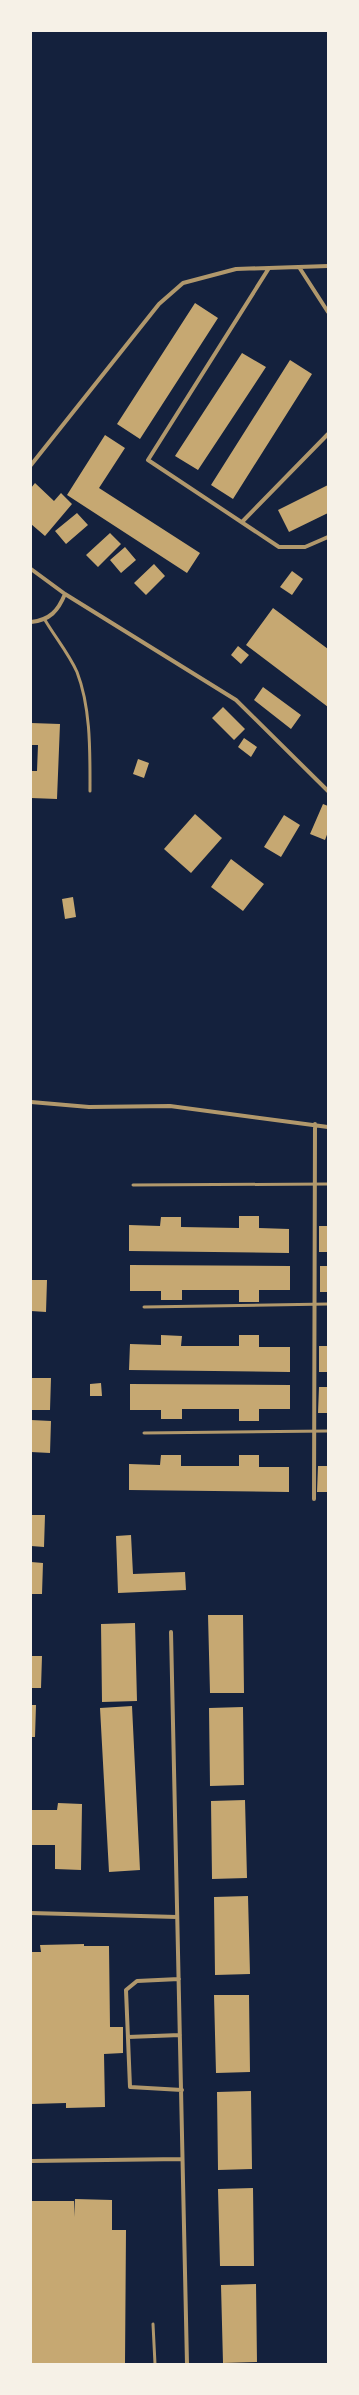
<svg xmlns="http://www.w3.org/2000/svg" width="359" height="2395" viewBox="0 0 359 2395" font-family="Mulish,sans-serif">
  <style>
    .building { fill: #c6a872 }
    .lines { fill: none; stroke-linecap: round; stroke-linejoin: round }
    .service { stroke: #b1986c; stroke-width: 3 }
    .minor { stroke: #b1986c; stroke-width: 4 }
  </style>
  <rect width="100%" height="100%" fill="#14213d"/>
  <path class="building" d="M195,303L218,318L140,439L117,424Z
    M242,353L266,367L198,470L175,456Z
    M290,360L312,374L233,499L211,485Z
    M105,435L125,448L99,488L200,553L187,573L67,495Z
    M35,483L54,501L61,493L72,504L45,536L31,524V488Z
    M328,485V513L289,532L278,510Z
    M77,513L88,525L66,544L55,531Z
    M110,533L121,544L98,567L86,555Z
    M125,547L136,560L121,573L110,560Z
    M154,564L165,576L146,595L134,583Z
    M292,571L303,579L292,595L280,587Z
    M273,608L328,649V707L246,645Z
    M238,646L249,655L241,664L231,655Z
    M263,687L301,715L291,729L254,700Z
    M223,707L245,729L234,740L212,718Z
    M31,723L60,724L57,799L31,798V771H37L38,745H31Z
    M244,738L257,747L251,757L238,747Z
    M138,759L149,763L144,778L133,774Z
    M323,804L328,806V832L325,840L310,834Z
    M195,814L222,838L191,873L164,849Z
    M284,815L300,825L281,857L264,847Z
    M231,859L264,884L243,911L211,887Z
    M73,897L76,917L65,919L62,899Z
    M239,1216H259V1228L289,1229V1253L129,1251V1225L160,1226L161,1217H181V1227L239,1228Z
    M319,1226H328V1252H319Z
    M130,1265L290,1266V1290H259V1302H239V1290H182V1300H161V1291H130Z
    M320,1266H328V1292H320Z
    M31,1280H47L46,1312L31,1311Z
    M161,1335L182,1336L181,1346H239V1335H259V1347H290V1372L129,1370L130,1344L161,1345Z
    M319,1346H328V1372H319Z
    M31,1378H51L50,1410H31Z
    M101,1383L102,1396H90V1384Z
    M130,1384L290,1385V1409H259V1421H239V1409H182V1419H161V1410H130Z
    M319,1387H328V1413H318Z
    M31,1420L51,1421L50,1453L31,1452Z
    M161,1455H181V1466H239V1455H259V1467H289V1492L129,1490V1464L160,1465Z
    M318,1466H328V1492H317Z
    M31,1515H45L44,1547L31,1546Z
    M131,1535L133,1574L185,1572L186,1590L118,1593L116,1536Z
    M31,1562L43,1563L42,1594H31Z
    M208,1615H243L244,1693H210Z
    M135,1623L137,1701L102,1702L101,1624Z
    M31,1656H42L41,1688H31Z
    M31,1705H36L35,1737H31Z
    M132,1706L140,1870L109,1872L100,1708Z
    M243,1707L244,1785L210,1786L209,1708Z
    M245,1800L247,1878L212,1879L211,1801Z
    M58,1803L82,1804L81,1870L55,1869V1845H31V1810H57Z
    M248,1896L250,1974L215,1975L214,1897Z
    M84,1944V1946H109L110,2027H123V2053L104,2054L105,2107L66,2108V2103L31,2104V1952H41L40,1945Z
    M214,1995H249L250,2072L216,2073Z
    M251,2091L252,2169L218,2170L217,2092Z
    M253,2188L254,2266H220L218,2189Z
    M75,2199L112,2200V2230H126L125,2364H31V2201H74V2217Z
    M256,2284L257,2362L223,2363L221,2285Z"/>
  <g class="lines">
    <path class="service" d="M45,620C55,637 69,654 77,672C91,708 90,753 90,791
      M133,1185L328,1184
      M144,1307L328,1304
      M144,1433L328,1431
      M153,2324L155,2364"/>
    <path class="minor" d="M299,267L328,312
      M269,268L148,460L279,547H305L328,537
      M31,465L159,304L183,283L236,269L328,266
      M242,522L328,434
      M31,569L65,594L236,700L328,791
      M31,622C50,620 58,611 65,594
      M31,1102L89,1107L170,1106L328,1127
      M314,1499L315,1124
      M171,1632L187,2364
      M31,1913L177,1917
      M179,1979L137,1981L126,1990L130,2087L182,2090
      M128,2037L180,2035
      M31,2161L182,2159"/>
  </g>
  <rect width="359" height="2395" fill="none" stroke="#f6f1e7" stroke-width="64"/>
</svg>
